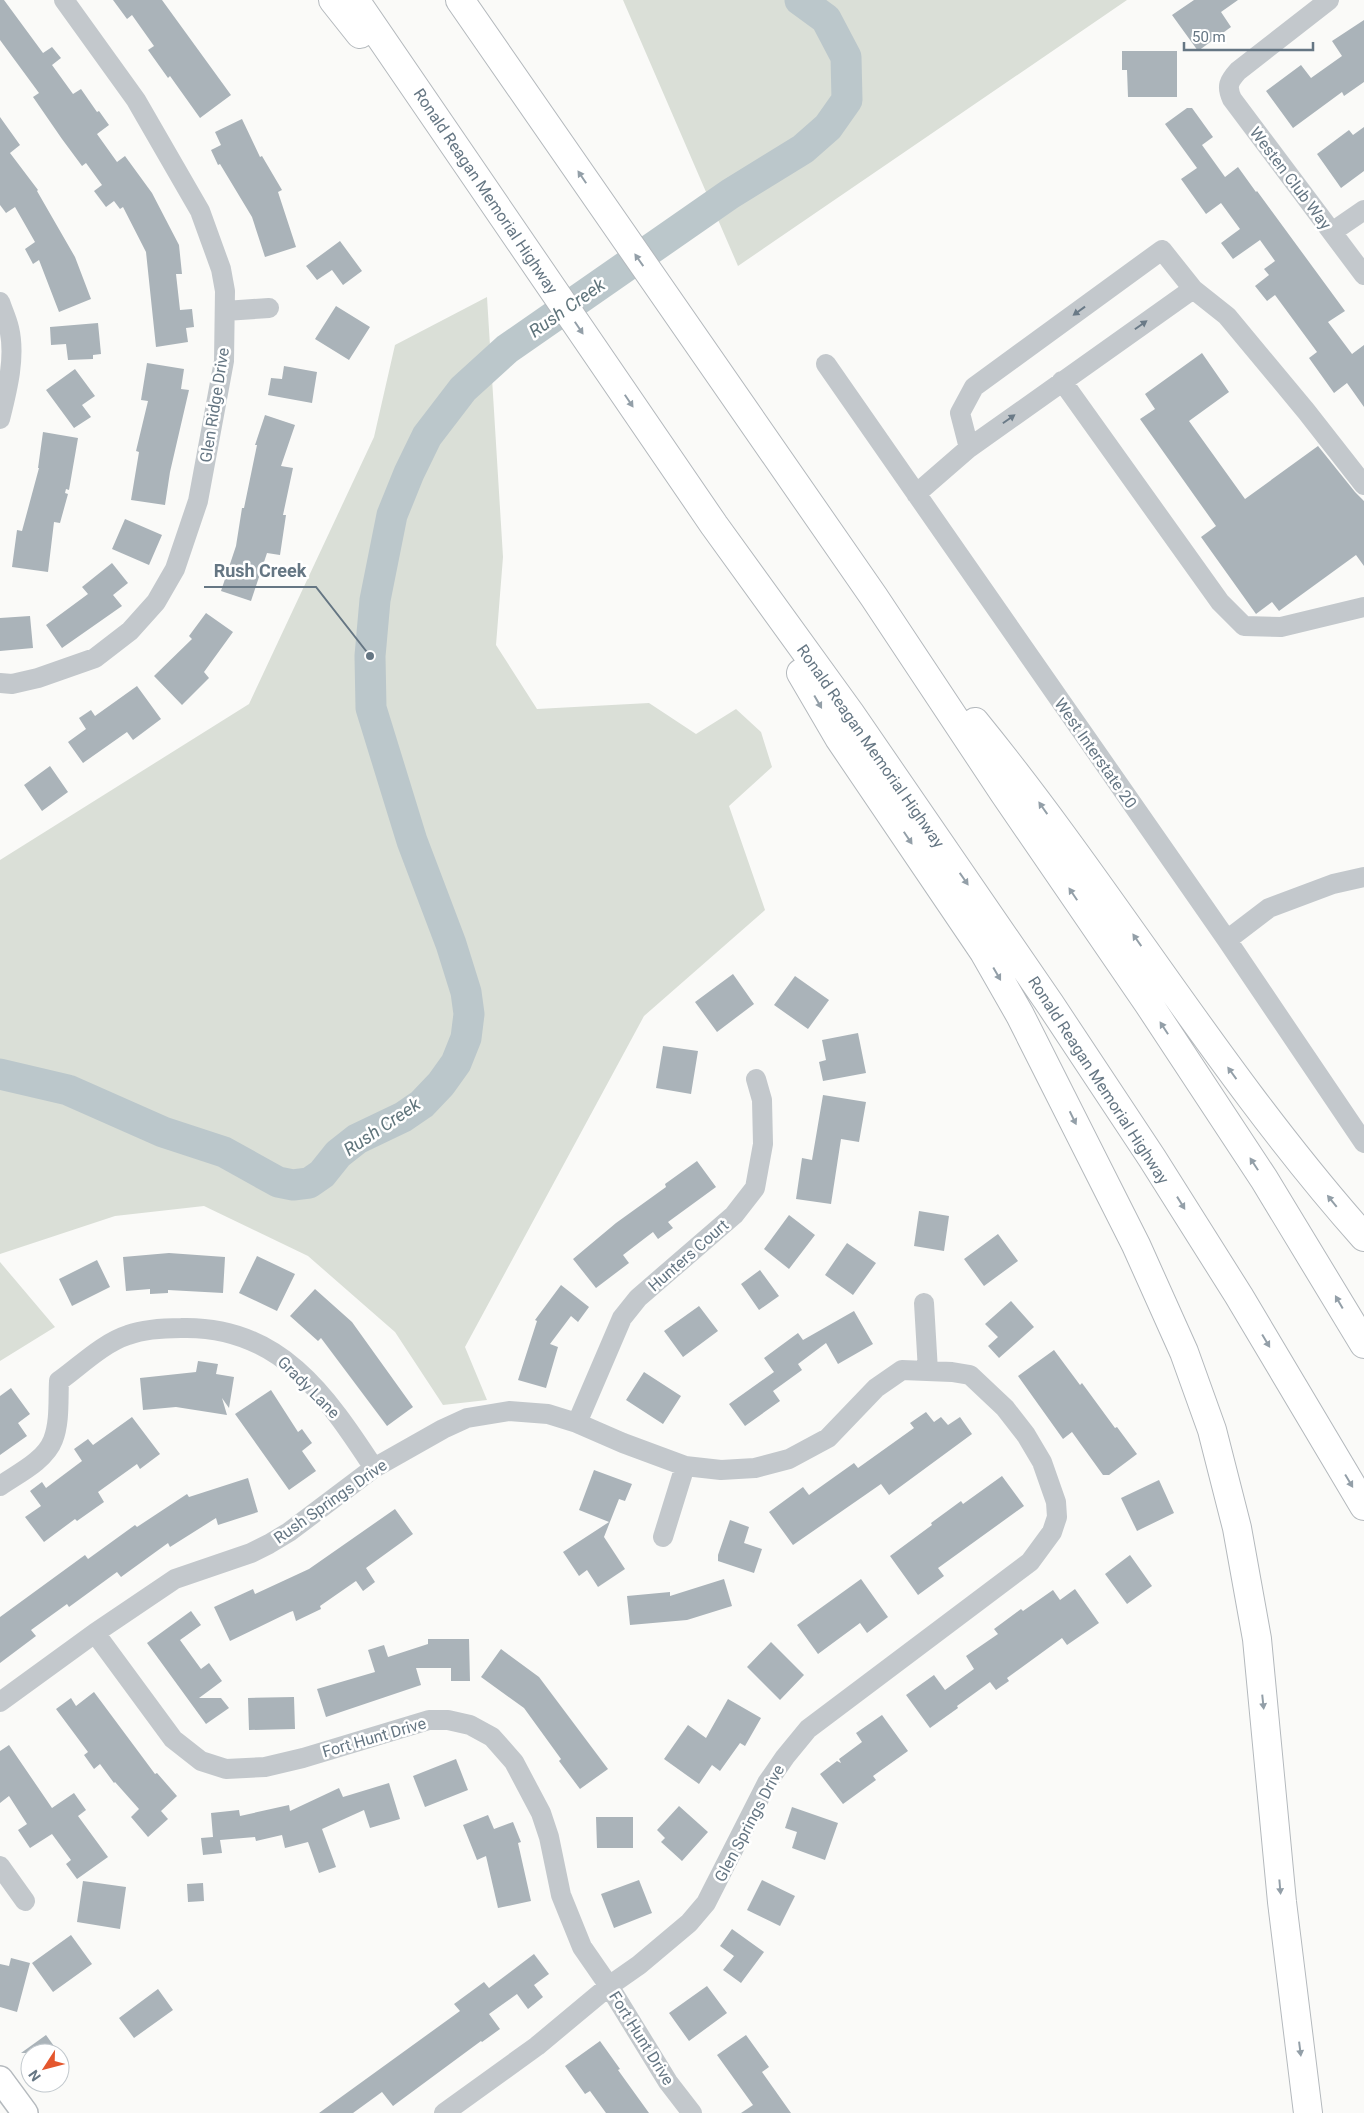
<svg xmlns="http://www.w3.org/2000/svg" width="1364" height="2113" viewBox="0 0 1364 2113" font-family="Roboto,sans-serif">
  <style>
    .green { fill: #dadfd7 }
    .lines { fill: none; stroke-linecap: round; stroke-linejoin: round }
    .river { stroke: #bbc7cb; stroke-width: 31 }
    .building { fill: #aab3b9 }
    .major-casing { stroke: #b5babe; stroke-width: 28 }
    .highway-casing { stroke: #b4b9bd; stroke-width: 30 }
    .minor { stroke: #c3c8cc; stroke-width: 20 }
    .major { stroke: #fff; stroke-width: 25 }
    .highway { stroke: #fff; stroke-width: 28 }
    .oneway { fill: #939fa8 }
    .oneway2 { fill: #6a7a87 }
    .labels { text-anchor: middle; stroke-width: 5; stroke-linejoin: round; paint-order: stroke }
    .street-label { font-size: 16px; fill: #657683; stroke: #fff }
    .water-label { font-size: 18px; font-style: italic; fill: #60757c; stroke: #fff }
    .leader { fill: none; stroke: #657683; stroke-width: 2 }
    .callout-dot { fill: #657683; stroke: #fff; stroke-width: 2 }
    .callout-label { font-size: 18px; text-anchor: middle; font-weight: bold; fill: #657683; stroke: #fff; stroke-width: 5; stroke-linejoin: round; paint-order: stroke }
  </style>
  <rect width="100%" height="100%" fill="#fafaf8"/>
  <path class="green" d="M623,0H1127L738,266Z
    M487,297L503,557L496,645L537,709L649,703L696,734L736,709L761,732L772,767L729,806L765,910L644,1016L465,1347L487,1400L443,1405L395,1332L308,1256L204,1206L115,1216L0,1254V860L249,704L374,437L395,345Z
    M0,1262L55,1327L0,1361Z"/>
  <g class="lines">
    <path class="river" d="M0,1074L68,1090L163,1132L224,1152L278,1182L293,1185L309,1183L322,1174L338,1154L357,1139L403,1117L422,1104L441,1084L456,1063L466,1038L469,1014L466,992L451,944L412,841L371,708L370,656L375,600L392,515L409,473L427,436L463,389L507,349L730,194L803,149L828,127L847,100L846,57L826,19L800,0"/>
  </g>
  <path class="building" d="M0,0H4L43,53L52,47L61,58L52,65L73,94L81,89L97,112L99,111L109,125L97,134L117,162L125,156L152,193L179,245L182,274H176L180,310L192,309L194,327L186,328L188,342L156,347L146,252L123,207L120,209L114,201L106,207L94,191L102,185L86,163L82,166L62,139L33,97L39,93L0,40Z
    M113,0H162L231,95L200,118L170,76L168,78L148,50L154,46L132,15L127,19Z
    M1194,0H1238L1221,12L1231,27L1198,51L1172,15Z
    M1364,20V82L1344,96L1342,92L1293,128L1266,91L1301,65L1311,78L1342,56L1332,41Z
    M1122,51H1177V97H1128L1127,70H1122Z
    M1187,108H1192L1213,137L1202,145L1225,177L1238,167L1256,192L1257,191L1345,311L1328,322L1352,354L1364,345V407L1347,383L1334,393L1309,358L1317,352L1275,295L1267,301L1255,286L1269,275L1264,269L1275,261L1260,240L1233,259L1221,243L1240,229L1221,203L1206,214L1181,179L1197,168L1165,124Z
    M0,117L20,145L10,153L38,190L37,191L75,257L91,299L59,312L39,260L33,264L25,249L35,242L15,207L6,213L0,205Z
    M242,119L260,157L262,156L282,190L278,192L296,247L265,257L252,217L220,164L218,165L211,150L221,145L215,132Z
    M1364,127V171L1341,188L1317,154L1349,130L1353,135Z
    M340,241L362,271L343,285L332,270L317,280L306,266Z
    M336,306L370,327L349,360L315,339Z
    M98,323L101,354L93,355V359L68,360L66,344L51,345L50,327Z
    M1202,353L1229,392L1189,421L1245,499L1318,446L1355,492L1364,501V566L1356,555L1279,611L1272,602L1256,614L1201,537L1216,526L1140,419L1155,409L1145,394Z
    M147,363L184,369L181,389L189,390L170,472L165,505L131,500L139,452L136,451L148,401L141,400Z
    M284,366L317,372L312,403L268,395L271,378L282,379Z
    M75,369L95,396L82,405L91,417L74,428L46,390Z
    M265,415L295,425L281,466L293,468L283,515H286L280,555L267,553L251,601L221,591L236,546L242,508H244L257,445H255Z
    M43,432L78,438L69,490L66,489L65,493L68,494L60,523L54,522L48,572L12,567L17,530L22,531L39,468H38Z
    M125,519L162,535L149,565L112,549Z
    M112,563L128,583L113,595L122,606L62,648L46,625L88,594L82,587Z
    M206,613L233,632L204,672L209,678L182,705L154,676L192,639L189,636Z
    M30,616L33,648L0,651V618Z
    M137,686L161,719L133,740L127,732L83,763L68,742L86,729L79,718L91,710L95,716Z
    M50,766L68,792L42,811L24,785Z
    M733,974L754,1004L717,1032L695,1002Z
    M795,976L829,1000L808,1029L774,1005Z
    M858,1033L866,1073L823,1081L819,1062L826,1060L822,1040Z
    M663,1046L698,1051L691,1094L656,1088Z
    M823,1095L866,1102L859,1142L841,1139L831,1204L796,1199L802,1158L812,1160Z
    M697,1161L716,1187L668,1222L673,1228L658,1239L653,1232L623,1255L629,1263L596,1288L573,1259L616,1223L666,1187L665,1184Z
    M919,1211L949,1216L944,1251L914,1246Z
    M789,1215L815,1235L789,1269L764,1249Z
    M998,1234L1018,1261L984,1286L964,1259Z
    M847,1243L876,1263L853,1295L825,1275Z
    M169,1253L225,1257L223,1293L168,1290V1293L150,1294V1289L126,1291L123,1257Z
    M257,1256L295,1274L277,1311L239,1293Z
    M97,1260L110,1287L72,1306L59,1279Z
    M760,1270L779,1296L759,1310L741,1284Z
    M561,1285L589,1307L578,1322L571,1316L550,1344L558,1347L546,1388L518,1380L537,1321L535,1320Z
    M315,1289L352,1322L413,1407L387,1426L321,1338L318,1341L290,1316Z
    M1011,1301L1034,1327L999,1358L988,1346L998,1337L985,1324Z
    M699,1306L718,1331L683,1357L664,1331Z
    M854,1311L873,1344L838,1364L826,1343L798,1364L802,1370L773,1391L780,1401L745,1426L729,1404L774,1372L764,1358L798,1333L803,1340Z
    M1054,1350L1080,1385L1082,1383L1115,1428L1117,1427L1137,1454L1109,1475H1103L1072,1432L1063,1439L1018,1376Z
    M198,1361L218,1364L216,1374L234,1377L229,1408L222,1398L227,1415L176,1407L143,1410L140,1378L196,1372Z
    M644,1372L681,1396L663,1424L626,1400Z
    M11,1388L30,1414L18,1423L27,1436L0,1455V1396Z
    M271,1390L298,1432L302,1429L312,1443L302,1451L316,1471L289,1490L235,1414Z
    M926,1412L934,1422L941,1417L948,1425L960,1417L972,1434L889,1495L881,1484L793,1545L769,1512L803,1487L809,1495L854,1463L858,1468L914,1428L910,1423Z
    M132,1417L160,1454L140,1469L137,1464L98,1492L104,1502L77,1521L75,1519L44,1542L25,1517L41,1506L30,1491L42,1482L46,1488L82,1461L74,1449L88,1439L93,1445Z
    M594,1470L632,1484L625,1501L619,1499L604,1537L625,1569L598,1587L587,1570L579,1576L563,1552L609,1522L579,1510Z
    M1002,1476L1024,1506L938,1568L944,1576L918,1595L890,1556L932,1525L931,1523L961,1501L963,1504Z
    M248,1478L258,1512L218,1525L216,1518L170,1547L168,1543L121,1577L117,1572L69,1607L67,1604L31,1630L36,1636L0,1663V1617L85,1555L88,1559L135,1525L137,1527L187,1494L189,1497Z
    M1159,1480L1174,1513L1137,1531L1121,1498Z
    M395,1509L413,1534L366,1568L375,1582L363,1591L356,1581L320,1606L321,1609L296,1621L293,1611L290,1612L230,1641L214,1607L253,1589L255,1594L309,1569Z
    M730,1520L749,1527L744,1543L762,1549L754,1573L718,1561V1555Z
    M1130,1555L1152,1586L1127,1604L1105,1574Z
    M724,1579L732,1606L687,1620L630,1625L627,1596L670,1592V1596Z
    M861,1579L888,1617L867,1633L860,1623L818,1654L797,1625Z
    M1075,1589L1099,1623L1067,1645L1062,1638L1007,1678L1009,1681L996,1690L990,1682L957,1706L958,1708L930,1728L906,1695L934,1675L945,1690L974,1669L966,1656L998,1634L994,1629L1021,1609L1023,1611L1053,1590L1060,1600Z
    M191,1611L201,1625L180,1640L201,1669L209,1663L222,1681L199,1698H221L229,1708L206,1724L147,1643Z
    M428,1639H469L470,1681H451V1668H416L421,1685L326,1717L317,1689L375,1672L368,1650L384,1645L388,1657L428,1644Z
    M771,1642L804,1675L780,1700L747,1667Z
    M501,1649L539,1677L608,1769L580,1789L559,1761L561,1759L524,1708L481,1677Z
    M94,1692L155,1774L157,1773L177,1796L161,1811L168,1819L148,1837L131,1817L139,1809L115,1782L114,1783L100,1764L94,1769L84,1755L88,1752L56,1709L71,1698L76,1706Z
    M294,1697L295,1729L249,1730L248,1698Z
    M728,1699L761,1718L745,1746L740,1743L720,1771L712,1765L699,1784L664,1759L688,1725L706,1738Z
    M882,1715L908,1751L873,1776L876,1780L843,1804L820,1774L837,1761L841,1763L839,1759L862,1742L856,1733Z
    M9,1745L52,1808L74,1793L86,1810L78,1816L108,1857L77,1879L66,1864L71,1860L52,1834L30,1848L18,1830L27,1824L9,1796L0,1803V1751Z
    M456,1759L468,1790L425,1807L413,1776Z
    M389,1783L400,1819L370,1828L364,1810L322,1829L336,1867L319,1873L308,1842L285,1848L282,1835L256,1841L255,1837L220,1840L222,1853L203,1855L201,1838L213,1837L211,1813L239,1810L240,1816L289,1805L290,1811L339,1788L343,1797Z
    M679,1806L708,1832L682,1861L661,1842L665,1838L657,1830Z
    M792,1807L838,1823L825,1860L792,1848L797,1832L785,1828Z
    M488,1815L494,1829L513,1822L521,1842L518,1843L531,1901L498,1908L486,1856L477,1860L463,1825Z
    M596,1817H633V1848H597Z
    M639,1880L652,1913L614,1928L601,1894Z
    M762,1880L795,1896L780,1926L747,1910Z
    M83,1881L126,1887L120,1929L77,1922Z
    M203,1883L204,1901L188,1902L187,1884Z
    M732,1929L764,1952L741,1983L723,1970L734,1956L720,1946Z
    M71,1935L92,1964L53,1992L32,1963Z
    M534,1954L549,1974L534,1985L543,1997L528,2009L517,1994L489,2014L500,2029L482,2042L481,2041L393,2106L382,2092L353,2113H319L460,2011L454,2004L484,1982L489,1988Z
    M11,1958L30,1963L17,2012L0,2007V1964L9,1966Z
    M707,1986L727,2013L689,2041L669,2013Z
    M158,1989L173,2010L134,2038L119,2018Z
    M46,2035L59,2053H21Z
    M746,2035L769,2067L762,2072L791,2113H741L753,2105L717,2055Z
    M600,2041L620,2069L618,2070L649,2113H606L590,2091L585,2094L565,2066Z"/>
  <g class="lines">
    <g class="major-casing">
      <path id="major" d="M0,2079L25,2113"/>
    </g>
    <g class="highway-casing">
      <path id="highway" d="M333,0L360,34
        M355,0L714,525L850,713L1050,1004L1152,1158L1239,1296L1364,1506
        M460,0L874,597L1004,793L1148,1003L1264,1179L1364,1344
        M801,673L839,738L984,952L1020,1015L1136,1245L1184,1352L1212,1430L1237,1528L1257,1639L1282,1902L1308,2113
        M975,722C1111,889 1221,1076 1364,1237"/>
    </g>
    <path class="minor" d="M1329,0L1238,71C1229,81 1226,86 1232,99L1364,275
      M1332,232L1364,210
      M1193,289L1227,316L1306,411L1364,485
      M0,302C3,311 7,319 9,328C16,357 7,391 0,419
      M225,311L269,308
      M826,364L1227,940L1364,1143
      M1062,381L1220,602L1244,626L1281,627L1364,607
      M916,494L969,448L1193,289L1162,250L974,387L960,413L969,448
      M0,683L12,684L38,678L95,658L130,631L156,602L175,569L198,501L224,361L225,291L221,269L200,211L136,100L64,0
      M1227,940L1269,908L1333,884L1364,877
      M924,1303L928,1371
      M577,1423L622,1318L638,1298L734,1215L755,1188L763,1144L762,1100L756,1079
      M0,1486C17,1474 45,1461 53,1440C60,1422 58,1400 59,1381C80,1366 103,1343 128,1335C145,1329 164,1328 181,1328C279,1325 326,1395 374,1468
      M663,1537L685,1466
      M95,1633L173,1739L201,1761L226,1769L265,1767L303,1758L429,1720H448L470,1725L492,1737L514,1762L541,1813L549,1837L561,1895L582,1947L609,1986L668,2082L692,2113
      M0,1702L95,1633L175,1579L251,1553L269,1544L289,1532L374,1468L443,1429L467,1418L509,1411L548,1414L577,1423L623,1443L685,1466L721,1470L755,1468L789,1459L828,1438L876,1388L902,1370L952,1372L970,1375L1005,1408L1026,1435L1042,1462L1056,1502L1057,1517L1052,1532L1030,1562L808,1729L785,1757L767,1783L706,1903L689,1923L639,1965L609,1986L537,2046L444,2113
      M0,1866L25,1901"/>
    <use href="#major" class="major"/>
    <use href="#highway" class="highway"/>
  </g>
  <defs><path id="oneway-solid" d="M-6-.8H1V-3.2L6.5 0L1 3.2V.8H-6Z" transform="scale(1.25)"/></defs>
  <g class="oneway">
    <use href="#oneway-solid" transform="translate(582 177) rotate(-124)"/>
    <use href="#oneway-solid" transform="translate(639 260) rotate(-125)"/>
    <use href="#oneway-solid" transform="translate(579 328) rotate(56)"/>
    <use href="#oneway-solid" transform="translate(629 401) rotate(56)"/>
    <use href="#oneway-solid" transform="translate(818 702) rotate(60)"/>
    <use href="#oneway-solid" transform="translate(1043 808) rotate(-125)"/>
    <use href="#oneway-solid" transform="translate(908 838) rotate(56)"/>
    <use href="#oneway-solid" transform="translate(964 879) rotate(55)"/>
    <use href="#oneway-solid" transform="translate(1073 894) rotate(-124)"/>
    <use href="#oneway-solid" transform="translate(1137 940) rotate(-125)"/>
    <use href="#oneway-solid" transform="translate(997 974) rotate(60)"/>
    <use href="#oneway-solid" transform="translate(1164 1028) rotate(-123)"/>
    <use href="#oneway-solid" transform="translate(1232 1073) rotate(-126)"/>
    <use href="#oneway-solid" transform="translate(1073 1118) rotate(64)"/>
    <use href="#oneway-solid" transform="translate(1254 1164) rotate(-123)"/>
    <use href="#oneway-solid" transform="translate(1332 1201) rotate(-129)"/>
    <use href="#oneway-solid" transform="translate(1181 1203) rotate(58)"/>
    <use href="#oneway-solid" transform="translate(1339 1302) rotate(-120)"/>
    <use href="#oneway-solid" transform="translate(1266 1341) rotate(59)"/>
    <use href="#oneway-solid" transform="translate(1349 1481) rotate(59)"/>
    <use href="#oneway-solid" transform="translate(1263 1702) rotate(84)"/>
    <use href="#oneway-solid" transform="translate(1280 1887) rotate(85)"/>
    <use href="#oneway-solid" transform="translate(1300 2049) rotate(83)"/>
  </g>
  <g class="oneway2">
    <use href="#oneway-solid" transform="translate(1079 311) rotate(144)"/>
    <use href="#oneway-solid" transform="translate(1141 325) rotate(-35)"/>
    <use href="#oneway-solid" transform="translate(1009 419) rotate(-35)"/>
  </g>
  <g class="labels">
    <g class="street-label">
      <text transform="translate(1291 178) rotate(53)" y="6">Westen Club Way</text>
      <text transform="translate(486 191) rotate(56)" y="6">Ronald Reagan Memorial Highway</text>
      <text transform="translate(214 405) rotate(-81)" y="6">Glen Ridge Drive</text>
      <text transform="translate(871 746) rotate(55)" y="6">Ronald Reagan Memorial Highway</text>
      <text transform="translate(1096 753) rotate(55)" y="6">West Interstate 20</text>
      <text transform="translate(1099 1080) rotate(57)" y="6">Ronald Reagan Memorial Highway</text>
      <text transform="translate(688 1255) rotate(-41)" y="6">Hunters Court</text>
      <text transform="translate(309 1387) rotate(45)" y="6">Grady Lane</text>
      <text transform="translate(330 1501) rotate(-35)" y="6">Rush Springs Drive</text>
      <text transform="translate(374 1737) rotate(-16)" y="6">Fort Hunt Drive</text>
      <text transform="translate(749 1823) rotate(-62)" y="6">Glen Springs Drive</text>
      <text transform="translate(642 2038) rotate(58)" y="6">Fort Hunt Drive</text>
    </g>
    <g class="water-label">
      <text transform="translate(567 308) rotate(-35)" y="6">Rush Creek</text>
      <text transform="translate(382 1127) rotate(-34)" y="6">Rush Creek</text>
    </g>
  </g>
  <path class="leader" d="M370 656L316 587H204"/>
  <circle class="callout-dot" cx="370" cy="656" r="5"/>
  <g class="callout-label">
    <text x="260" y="577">Rush Creek</text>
  </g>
  <g transform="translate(45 2068) rotate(234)"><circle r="24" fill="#ffffff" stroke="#c1c8cd"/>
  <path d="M0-4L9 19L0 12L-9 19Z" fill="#e4572e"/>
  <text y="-8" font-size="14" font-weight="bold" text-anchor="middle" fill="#657683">N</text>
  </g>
  <path d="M1184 42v8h129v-8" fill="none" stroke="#657683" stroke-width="2.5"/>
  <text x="1192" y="42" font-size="15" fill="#657683" stroke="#ffffff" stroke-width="4" paint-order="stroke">50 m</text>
</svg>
